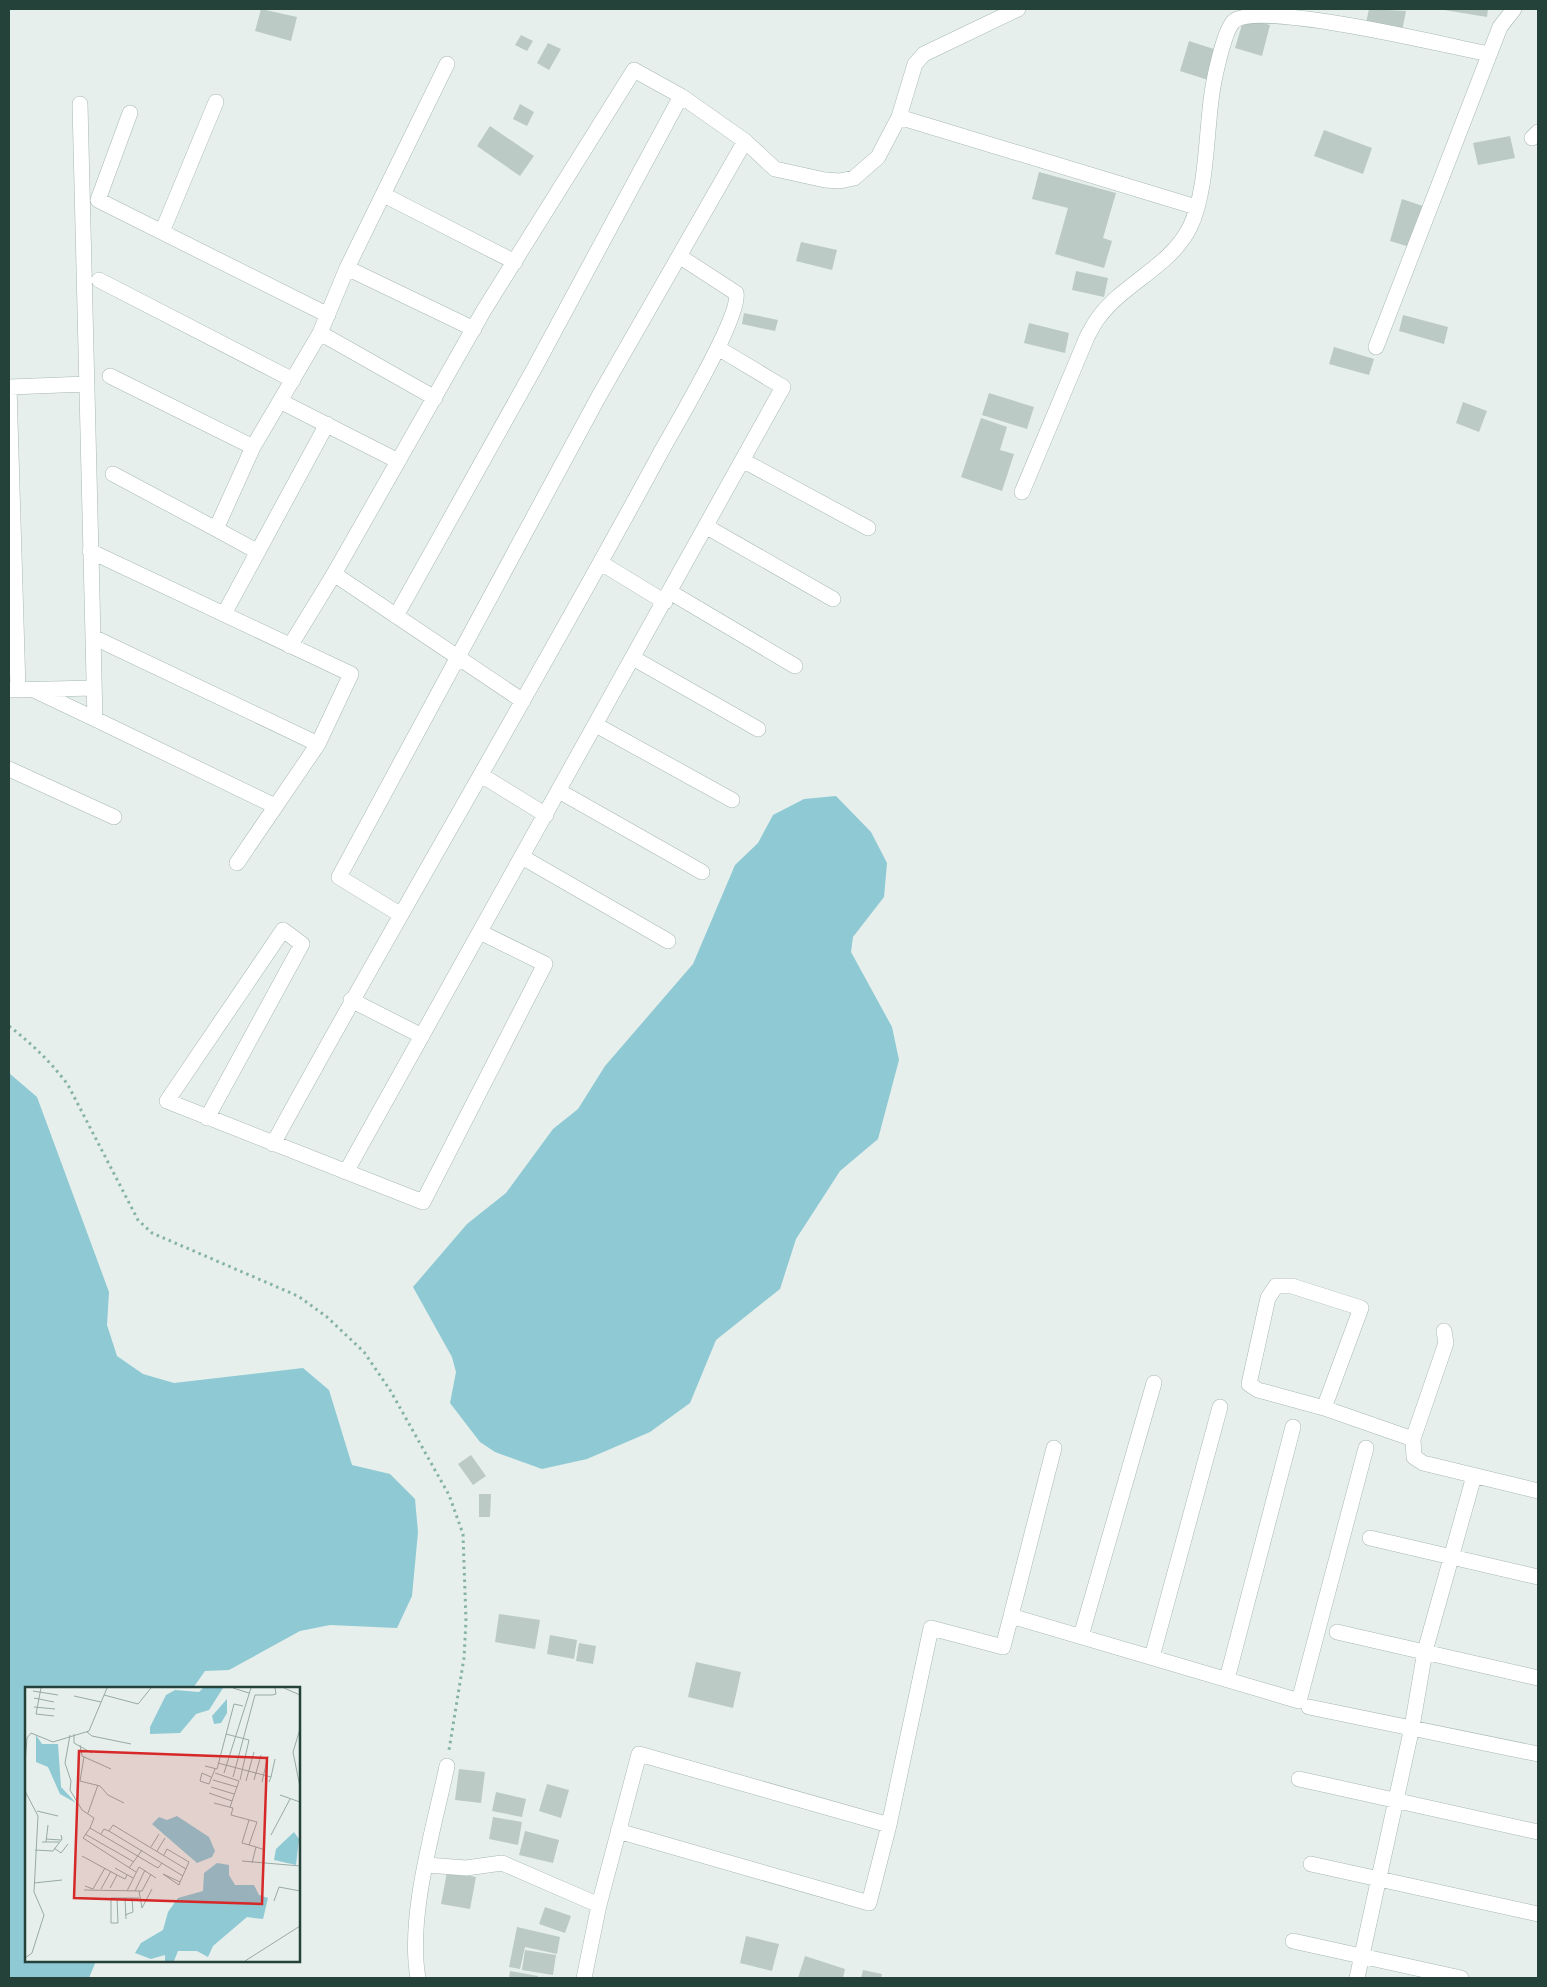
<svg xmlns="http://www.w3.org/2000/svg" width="1547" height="1987" viewBox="0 0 1547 1987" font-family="'IBM Plex Sans',sans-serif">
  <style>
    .water { fill: #8ec9d4 }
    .building { fill: #bbcac4 }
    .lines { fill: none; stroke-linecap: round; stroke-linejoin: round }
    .minor-casing { stroke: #a8b8b2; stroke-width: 16 }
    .path { stroke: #86b3a5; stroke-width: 3; stroke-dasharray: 2.5 4; stroke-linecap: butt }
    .minor { stroke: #fff; stroke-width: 15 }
    .inset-road { fill: none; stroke: #98aaa4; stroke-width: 1 }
    .view { fill: #d62828; fill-opacity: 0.15; stroke: #d62828; stroke-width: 2.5 }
    .inset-edge { fill: none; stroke: #24423a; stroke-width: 2.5 }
  </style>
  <rect width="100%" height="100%" fill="#e6efeb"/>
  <path class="water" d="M836,796L871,832L887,863L884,897L853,937L851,952L892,1027L899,1060L878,1139L840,1171L796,1239L780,1289L716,1340L690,1403L650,1432L587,1459L542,1469L495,1452L480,1442L450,1403L456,1372L452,1357L413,1287L467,1224L506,1193L553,1129L578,1109L605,1066L693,964L735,865L758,843L773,815L804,799Z
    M9,1073L37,1097L109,1292L107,1325L117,1356L143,1374L174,1383L303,1368L329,1390L352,1465L390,1474L415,1499L418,1532L412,1596L397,1628L330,1625L300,1631L229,1670L205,1671L193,1688H26V1961H96L89,1978H9Z"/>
  <path class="building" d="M261,9L297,17L291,41L255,31Z
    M1369,9L1406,11L1402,31L1366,23Z
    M1438,9H1488L1487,17Z
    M1244,18L1270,25L1262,56L1235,48Z
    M521,35L533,41L527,51L515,45Z
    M1189,41L1217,50L1208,80L1180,71Z
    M548,43L561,49L549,70L537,63Z
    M520,104L534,112L527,126L513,119Z
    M490,126L534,156L520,176L477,146Z
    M1324,130L1372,148L1363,174L1314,156Z
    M1510,136L1515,158L1478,165L1473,143Z
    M1039,172L1116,193L1103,238L1112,241L1104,268L1055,254L1068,208L1032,199Z
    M1402,199L1423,206L1410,247L1390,241Z
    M801,242L837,250L832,270L796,261Z
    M1076,271L1108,278L1104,297L1072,290Z
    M744,313L778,320L775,331L742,324Z
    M1403,315L1448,327L1444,344L1399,331Z
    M1029,323L1069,333L1065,353L1024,343Z
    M1334,347L1374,359L1369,375L1329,364Z
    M989,393L1034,407L1027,429L982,415Z
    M1463,402L1487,411L1479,432L1456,423Z
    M981,418L1007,427L1000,450L1014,454L1002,491L961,477Z
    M471,1455L486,1476L473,1485L458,1464Z
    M479,1494H491L490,1517H479Z
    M499,1614L540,1620L535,1649L495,1642Z
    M550,1635L577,1640L574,1659L547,1654Z
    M579,1643L596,1646L593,1664L576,1661Z
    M696,1662L741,1672L733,1708L688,1697Z
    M459,1769L485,1772L481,1803L455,1800Z
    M547,1784L569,1790L561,1818L539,1811Z
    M496,1792L526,1799L522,1817L492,1811Z
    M493,1817L522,1822L518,1845L489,1839Z
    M525,1831L559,1840L553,1863L519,1855Z
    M447,1872L476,1877L470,1909L441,1904Z
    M545,1907L571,1916L565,1933L539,1924Z
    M517,1927L560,1937L557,1954L525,1947L520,1969L509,1967Z
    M746,1936L779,1944L772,1971L740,1963Z
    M525,1950L556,1955L553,1975L522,1970Z
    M805,1956L845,1969L843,1978H798Z
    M863,1970L882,1974L881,1978H861Z
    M510,1971L538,1976V1978H509Z"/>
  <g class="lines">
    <g class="minor-casing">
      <path id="minor" d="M80,104L95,719L275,806
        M130,113L98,200L328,315
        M899,117L1196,207
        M1532,138L1538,132
        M745,141L775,169L825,180L840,181L854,178L878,157L899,117L915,64L924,54L1018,9
        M384,195L515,262
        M162,232L216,102
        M347,268L474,329
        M99,280L293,380
        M320,333L435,398
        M1376,347L1500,27L1514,9
        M110,376L253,447L216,529L258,552
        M9,387L18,689
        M10,387L86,384
        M280,401L398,461
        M253,447L320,333L347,268L447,64
        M744,461L868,528
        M113,474L216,529
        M1022,492L1087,337C1091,330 1094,323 1099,317C1124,283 1171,266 1190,227C1207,192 1206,133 1212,93C1214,79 1224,30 1234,21C1261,0 1448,46 1489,54
        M707,527L833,599
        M90,551L351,674L318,744L237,863
        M601,563L665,602
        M334,574L523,701
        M670,592L795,666
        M224,614L327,424
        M396,616L535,367L681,96
        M93,637L318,744
        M290,646L334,574L484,310L634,70L681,96L745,141L599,396L339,877L401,915
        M633,658L758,729
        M9,690L94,688
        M36,691L95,719
        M596,725L732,800
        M9,769L114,817
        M481,775L546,815
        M559,791L702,872
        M522,857L668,941
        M351,1000L422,1036
        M207,1118L302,944L283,930L167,1101L423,1202L545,964L480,932
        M273,1144C400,911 536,684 662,450C676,425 742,314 736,293L679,256
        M346,1172L783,387L718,348
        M1444,1331L1446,1343L1413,1439L1414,1457L1423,1463L1538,1491
        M1324,1408L1361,1308L1292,1286H1276L1268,1298L1249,1384L1258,1390L1324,1408L1413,1439
        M1370,1538L1538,1577
        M1011,1616L1299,1701L1366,1448
        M1337,1632L1538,1678
        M1081,1636L1154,1383
        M1152,1657L1220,1407
        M1227,1679L1293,1427
        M1309,1707L1538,1754
        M1299,1779L1538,1832
        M618,1831L869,1903L889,1825L931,1628L1003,1647L1054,1448
        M1311,1864L1538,1914
        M427,1865L466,1868L502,1863L599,1905L584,1978
        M599,1905L639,1754L889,1825
        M1293,1941L1461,1978
        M418,1978C407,1916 434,1828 447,1766
        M1357,1978L1412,1727L1425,1651L1474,1476"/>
    </g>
    <path class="path" d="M9,1026C32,1044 51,1062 68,1085L138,1220L152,1233L298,1296L327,1317L364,1352L390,1390L449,1495L463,1534L466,1621L464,1658L449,1750"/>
    <use href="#minor" class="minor"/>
  </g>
  <g transform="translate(25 1687)">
    <rect width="275" height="275" fill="#e6efeb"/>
    <path d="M178,1H198L184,23L171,27L155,46L125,47V40L141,8L150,3L174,5ZM202,12V26L196,36L189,37L187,29ZM11,48L17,57H33L36,100L51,116L35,107L23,80L11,75ZM152,129L184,150L190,164L187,170L172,176L127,137L134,130L142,133ZM269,145L274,152L271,178L249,173L251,162ZM192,176L204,178V188L210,198H229L234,208L243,211L238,232L222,230L188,259L183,270L172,264H153L149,274H140V268L126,272L110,266L116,256L138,243L143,225L153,211L178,204L179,186Z" fill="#8ec9d4"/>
    <path class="inset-road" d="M16,1L11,27L29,29M208,1L224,6M259,1L275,8M8,4L33,8M79,8L113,17L126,1M49,9L76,15M9,11L29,15M9,20L30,22M275,42L268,65L275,100M62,45L67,49L106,57M49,47V56L67,66M201,47L224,53L215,93M45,48L40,76L46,94L45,103L57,123L69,131L65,141M55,58L57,69L86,82M59,70L55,94L75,99L83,108L99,116M0,76L2,51L6,46L28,55L64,44L82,1M193,76L246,90L244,95M180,79L192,82L209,17L218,19M190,86L214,94L205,120M199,86L226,1M186,90L177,86L175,94L184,97L190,82M208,90L230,8H247L251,7L250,1M246,90L250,72M188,93L212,100M229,93L236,68M221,94L229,65M237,95L243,69M186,100L209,107M0,104L13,129L9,205L19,228L7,266L0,271M184,106L207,114M255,108L275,115M189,116L208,121L206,128L232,135L224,158M12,124L33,129M63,126L73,98M224,133L217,156L231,160M84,144L88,138L161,182M60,147L109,175M76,147L79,142L84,144L158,189M246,148L265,112M21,152L36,153M17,155H34M21,155L23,138M126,160L134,147M29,161L36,166L43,157M10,163L28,164L37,152L36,148M132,164L140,151M139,168L142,162L164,175L155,195L154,198L138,187L155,195M57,169L92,188M217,174L275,179M227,176L231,160L240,163M90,181L108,191M104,181L117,163M111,185L58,151L65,141L133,181L137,176M9,196L37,193M60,199L68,202L80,181M85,201L92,188L100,192L102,188M76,202L86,184M59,203L117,204L126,187M102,204L114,180L131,191M110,204L120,183M114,204L117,221L127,202M92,211L93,236H86V211H114M100,211L101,232M249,214L254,200L275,204M100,228L108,225L107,211M220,274L275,239"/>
    <path class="view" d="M54,64L242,71L237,217L49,211Z"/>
    <rect width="275" height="275" class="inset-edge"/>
  </g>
  <rect width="1547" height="1987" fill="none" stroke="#24423a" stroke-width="20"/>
</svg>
